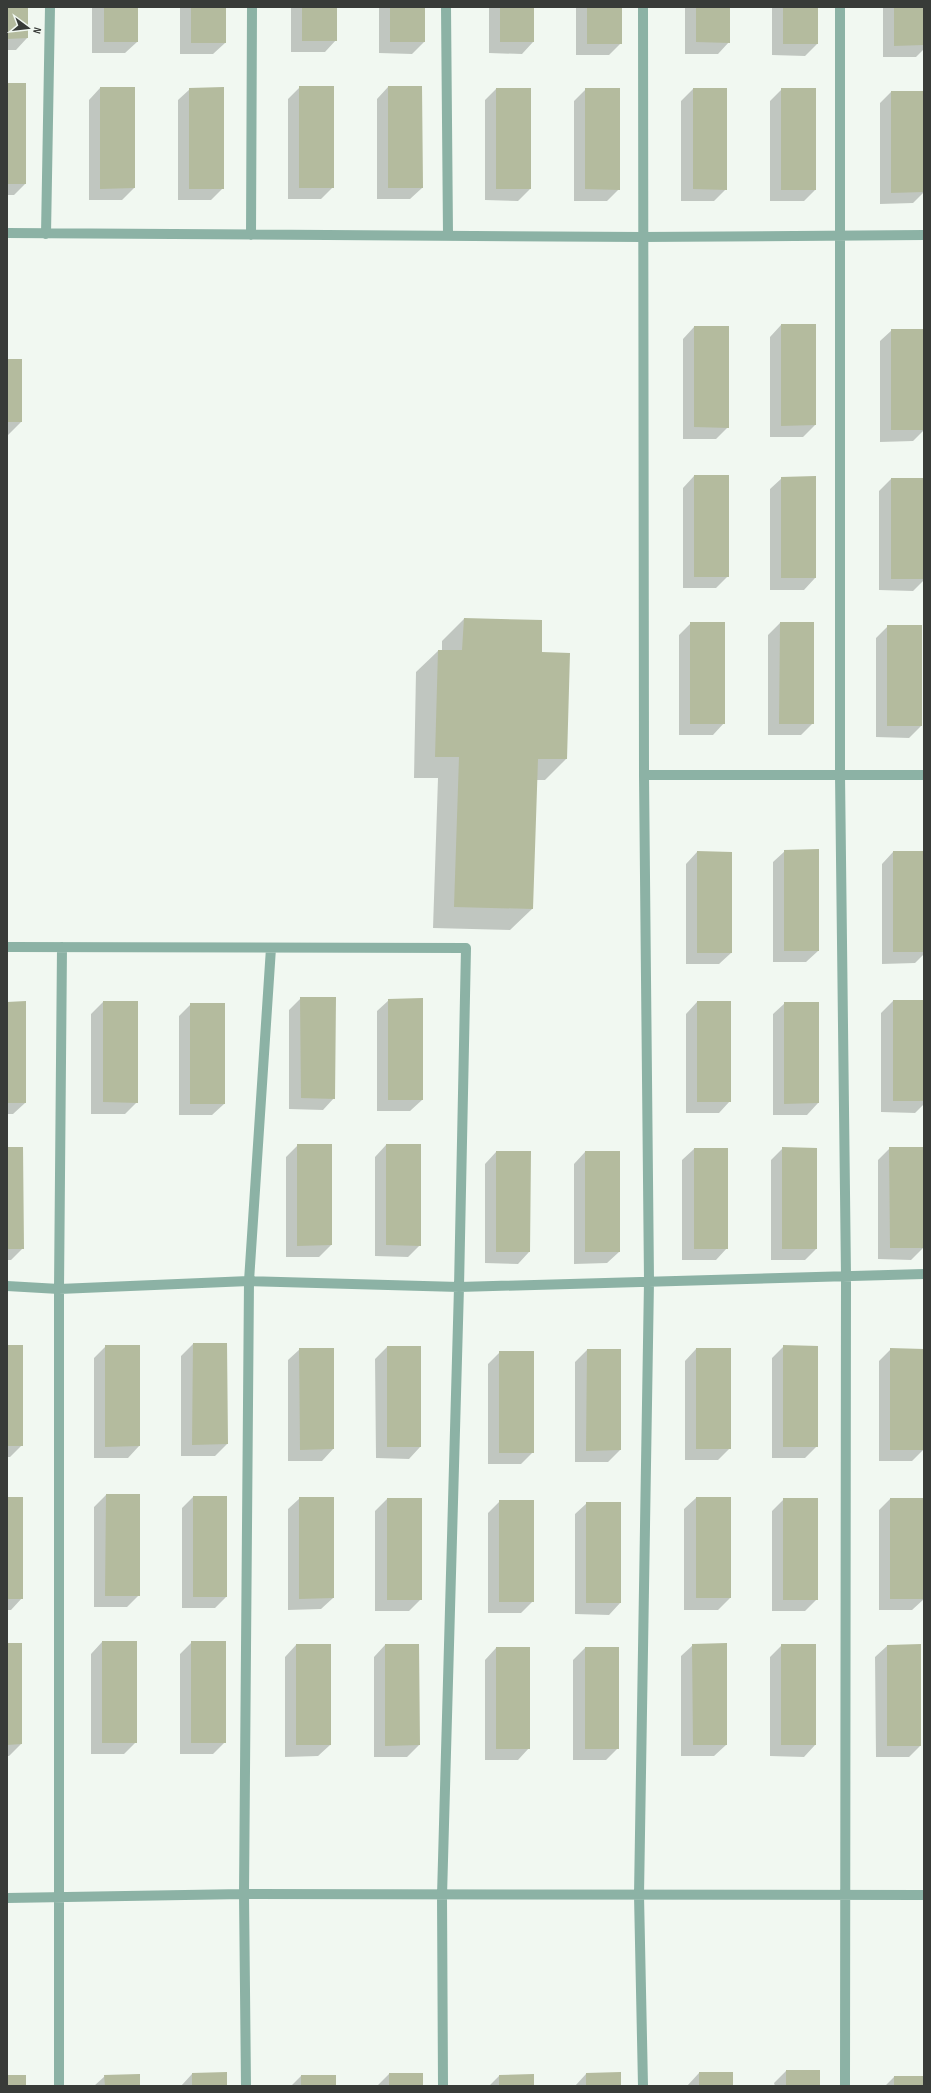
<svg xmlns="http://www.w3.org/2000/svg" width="931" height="2093" viewBox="0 0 931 2093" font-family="'Sofia Sans Condensed',sans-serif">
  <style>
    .shadow { fill: #0003 }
    .building { fill: #b4bb9e }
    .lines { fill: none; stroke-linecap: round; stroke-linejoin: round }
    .minor { stroke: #8cb2a5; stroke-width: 10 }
  </style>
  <rect width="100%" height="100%" fill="#f1f8f1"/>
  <path class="shadow" d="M7,7H27V38L16,50H7Z
    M92,7H137V42L125,53H92Z
    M180,7H225V43L213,54H180Z
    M291,7H336V40L325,52H291Z
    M379,7H424V42L412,54L379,53Z
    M489,7H533V42L522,54L489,53Z
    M576,7H621V43L609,55H576Z
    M685,7H729V42L718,54H685Z
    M772,7H817V44L805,56L772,55Z
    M883,7H924V49L916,57H883Z
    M7,84L25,184L14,195H7Z
    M300,87L333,187L321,199H288V99Z
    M388,87L422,188L410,199H377V99Z
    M100,88L134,188L122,200H89V100Z
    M190,89L223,188L211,200H178V100Z
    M496,89L530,189L518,201L485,200V100Z
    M586,89L619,189L607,201H574V101Z
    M693,89L726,189L714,201H681V101Z
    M782,89L815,190L804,201H770V101Z
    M891,92H924V192L913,203L880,204V103Z
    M781,325L815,425L803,437H770V337Z
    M694,327L728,427L716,439H683V339Z
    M892,330H924V430L913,441L880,442V341Z
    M7,360L21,422L7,436Z
    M694,476L728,576L716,588H683V488Z
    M782,478L815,578L804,590H770V489Z
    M891,479H924V580L913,591L879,590V491Z
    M464,619L541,653L566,759L545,780H536L532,909L510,930L433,928L438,778H414L416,672L438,651H442V641Z
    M691,623L724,723L713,735H679V635Z
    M780,623L813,723L801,735H768V635Z
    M888,626L921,726L909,738L876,737V638Z
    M785,851L818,951L806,962H773V862Z
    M697,852L731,953L719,964H686V864Z
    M893,852H924V954L915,963L882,964V864Z
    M301,998L334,1098L323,1110L289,1109V1010Z
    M389,1000L422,1100L410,1111H377V1011Z
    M893,1001H924V1104L915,1113L881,1112V1013Z
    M103,1002L137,1102L125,1114H91V1014Z
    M697,1002L730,1101L719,1113H686V1014Z
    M7,1003L25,1103L13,1114H7Z
    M785,1003L818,1103L807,1115H773V1014Z
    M191,1004L224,1104L212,1115H179V1016Z
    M298,1145L331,1245L319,1257H286V1157Z
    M386,1145L420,1245L408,1257L375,1256V1157Z
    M7,1148L23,1248L11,1260H7Z
    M783,1148L816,1249L805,1260H771V1160Z
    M890,1148L923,1248L911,1260L878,1259V1160Z
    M694,1149L727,1248L716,1260H682V1160Z
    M496,1152H530L529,1252L518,1264L485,1263V1164Z
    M585,1152L619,1252L607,1263L574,1264V1164Z
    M193,1344H226L227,1444L215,1456H181V1356Z
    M7,1346L22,1445L10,1457H7Z
    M106,1346L139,1446L128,1458H94V1358Z
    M784,1346L817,1446L805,1458H772V1358Z
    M387,1347L420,1447L409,1459L376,1458L375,1359Z
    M300,1349L333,1449L322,1461H288V1360Z
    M696,1349L730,1448L718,1460H685V1361Z
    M891,1349L924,1449L912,1461H879V1361Z
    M587,1350L620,1450L608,1462H575V1362Z
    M500,1352L533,1452L521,1464H488V1364Z
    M106,1495L139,1595L127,1607H94V1507Z
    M193,1497L226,1597L215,1608H182V1508Z
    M7,1498L22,1598L11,1610H7Z
    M300,1498L333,1598L321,1609L288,1610V1509Z
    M696,1498L730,1598L718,1610H684V1509Z
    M387,1499L421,1599L409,1611H375V1511Z
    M784,1499L817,1599L805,1611H772V1511Z
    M890,1499L924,1599L912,1610H879V1510Z
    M500,1501L533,1601L521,1613H488V1513Z
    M587,1503L620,1603L609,1615L575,1614V1514Z
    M102,1642L136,1742L124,1754H91V1654Z
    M192,1642L225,1742L213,1754H180V1654Z
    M7,1644L21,1744L9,1756H7Z
    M296,1645L330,1745L318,1756L285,1757V1657Z
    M385,1645H418L419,1745L407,1757H374V1657Z
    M693,1645L726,1745L714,1756H681V1656Z
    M782,1645H815V1745L804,1757L770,1756V1657Z
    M887,1646L920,1746L909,1757H876L875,1657Z
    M496,1648L529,1748L518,1760H485V1660Z
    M585,1648L618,1748L606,1760H573V1660Z
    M786,2071L819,2086H775L774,2083Z
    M699,2073L732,2086H687Z
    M192,2074L226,2086H181Z
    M389,2074L422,2086H377Z
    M586,2074L620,2086H575Z
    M105,2076L139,2086H94Z
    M301,2076L335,2086H291Z
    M499,2076L533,2086H489Z
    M894,2077H924V2086H885Z"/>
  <path class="building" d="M7,7H28V38L7,39Z
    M104,7H138V42H104Z
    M191,7H226V43H191Z
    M302,7H337V41H302Z
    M390,7H425V42H390Z
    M500,7H534V42H500Z
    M587,7H622V44H587Z
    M696,7H730V43L696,42Z
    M783,7H818V44H783Z
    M894,7H924V45L894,46Z
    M7,83H26V184H7Z
    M299,86H334V188H299Z
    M388,86H422L423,188H388Z
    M100,87H135V188L100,189Z
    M224,87V189H189V88Z
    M496,88H531V189H496Z
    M585,88H620V190L585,189Z
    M693,88H727V190L693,189Z
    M781,88H816V190H781Z
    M891,91H924V192L891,193Z
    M781,324H816V425L781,426Z
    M694,326H729V428L694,427Z
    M891,329H924V430H891Z
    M7,359H22V422H7Z
    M694,475H729V577H694Z
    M816,476V578H781V477Z
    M891,478H924V579H891Z
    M464,618L542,620V652L570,653L567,759H538L533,909L454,907L459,757H435L438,650H462Z
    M690,622H725V724H690Z
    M780,622H814V724H779Z
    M887,625H922V726H887Z
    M819,849V951H784V850Z
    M697,851L732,852V953H697Z
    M893,851H924V952H893Z
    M300,997H336L335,1099L301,1098Z
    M423,998V1100H388V999Z
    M893,1000H924V1101H893Z
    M26,1001V1103H7V1002Z
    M103,1001H138V1103L103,1102Z
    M697,1001H731V1102H697Z
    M784,1002H819V1103L784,1104Z
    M190,1003H225V1104H190Z
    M297,1144H332V1245L297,1246Z
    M386,1144H421V1246L386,1245Z
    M7,1147H23L24,1249H7Z
    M782,1147L817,1148V1249H782Z
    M889,1147H924V1248H890Z
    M694,1148H728V1249H694Z
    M496,1151H531L530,1252H496Z
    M585,1151H620V1252H585Z
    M193,1343H227L228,1444L192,1445Z
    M7,1345H23V1446H7Z
    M105,1345H140V1446L105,1447Z
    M783,1345L818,1346V1447H783Z
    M387,1346H421V1447H387Z
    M299,1348H334V1449L300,1450Z
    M696,1348H731V1449H696Z
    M890,1348L924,1349V1450H890Z
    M587,1349H621V1450L586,1451Z
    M499,1351H534V1453H499Z
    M106,1494H140V1596H105Z
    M193,1496H227V1597H193Z
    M7,1497H23V1599H7Z
    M299,1497H334V1598L299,1599Z
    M696,1497H731V1598H696Z
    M387,1498H422V1600H387Z
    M783,1498H818V1600H783Z
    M890,1498H924V1599H890Z
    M499,1500H534V1602H499Z
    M586,1502H621V1603H586Z
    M102,1641H137V1743H102Z
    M191,1641H226V1743H191Z
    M7,1643H22V1744L7,1745Z
    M727,1643V1745H693L692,1644Z
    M296,1644H331V1745H296Z
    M385,1644H419L420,1745L385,1746Z
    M781,1644H816V1745H781Z
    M921,1644V1746H887V1645Z
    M496,1647H530V1749H496Z
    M585,1647H619V1749H585Z
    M786,2070H820V2086H786Z
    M227,2072V2086H192V2073Z
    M621,2072V2086H586V2073Z
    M699,2072H733V2086H699Z
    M389,2073H423V2086H389Z
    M140,2074V2086H105L104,2075Z
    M534,2074V2086H499V2075Z
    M7,2075H26V2086H7Z
    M301,2075H336V2086H301Z
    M894,2076H924V2086H894Z"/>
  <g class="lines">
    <path class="minor" d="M446,7L448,235
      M840,7V775L846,1276L845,2086
      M7,233L642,237L924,235
      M46,234L50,7
      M251,235L252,7
      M644,775H924
      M7,947L466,948L459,1287L442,1896L443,2086
      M7,1286L59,1289L249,1281L459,1287L924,1274
      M7,1898L244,1894L924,1895
      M59,2086V1289L62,947
      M246,2086L244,1894L249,1281L271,948
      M643,2086L639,1895L649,1281L644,775L643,7"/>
  </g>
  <rect width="931" height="2093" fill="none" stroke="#383b38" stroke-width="16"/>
  <g transform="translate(28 28) rotate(105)" stroke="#f1f8f1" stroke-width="3" paint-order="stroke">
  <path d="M0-3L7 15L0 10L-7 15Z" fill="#383b38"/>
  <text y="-6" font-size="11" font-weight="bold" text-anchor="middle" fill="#383b38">N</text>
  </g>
</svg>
